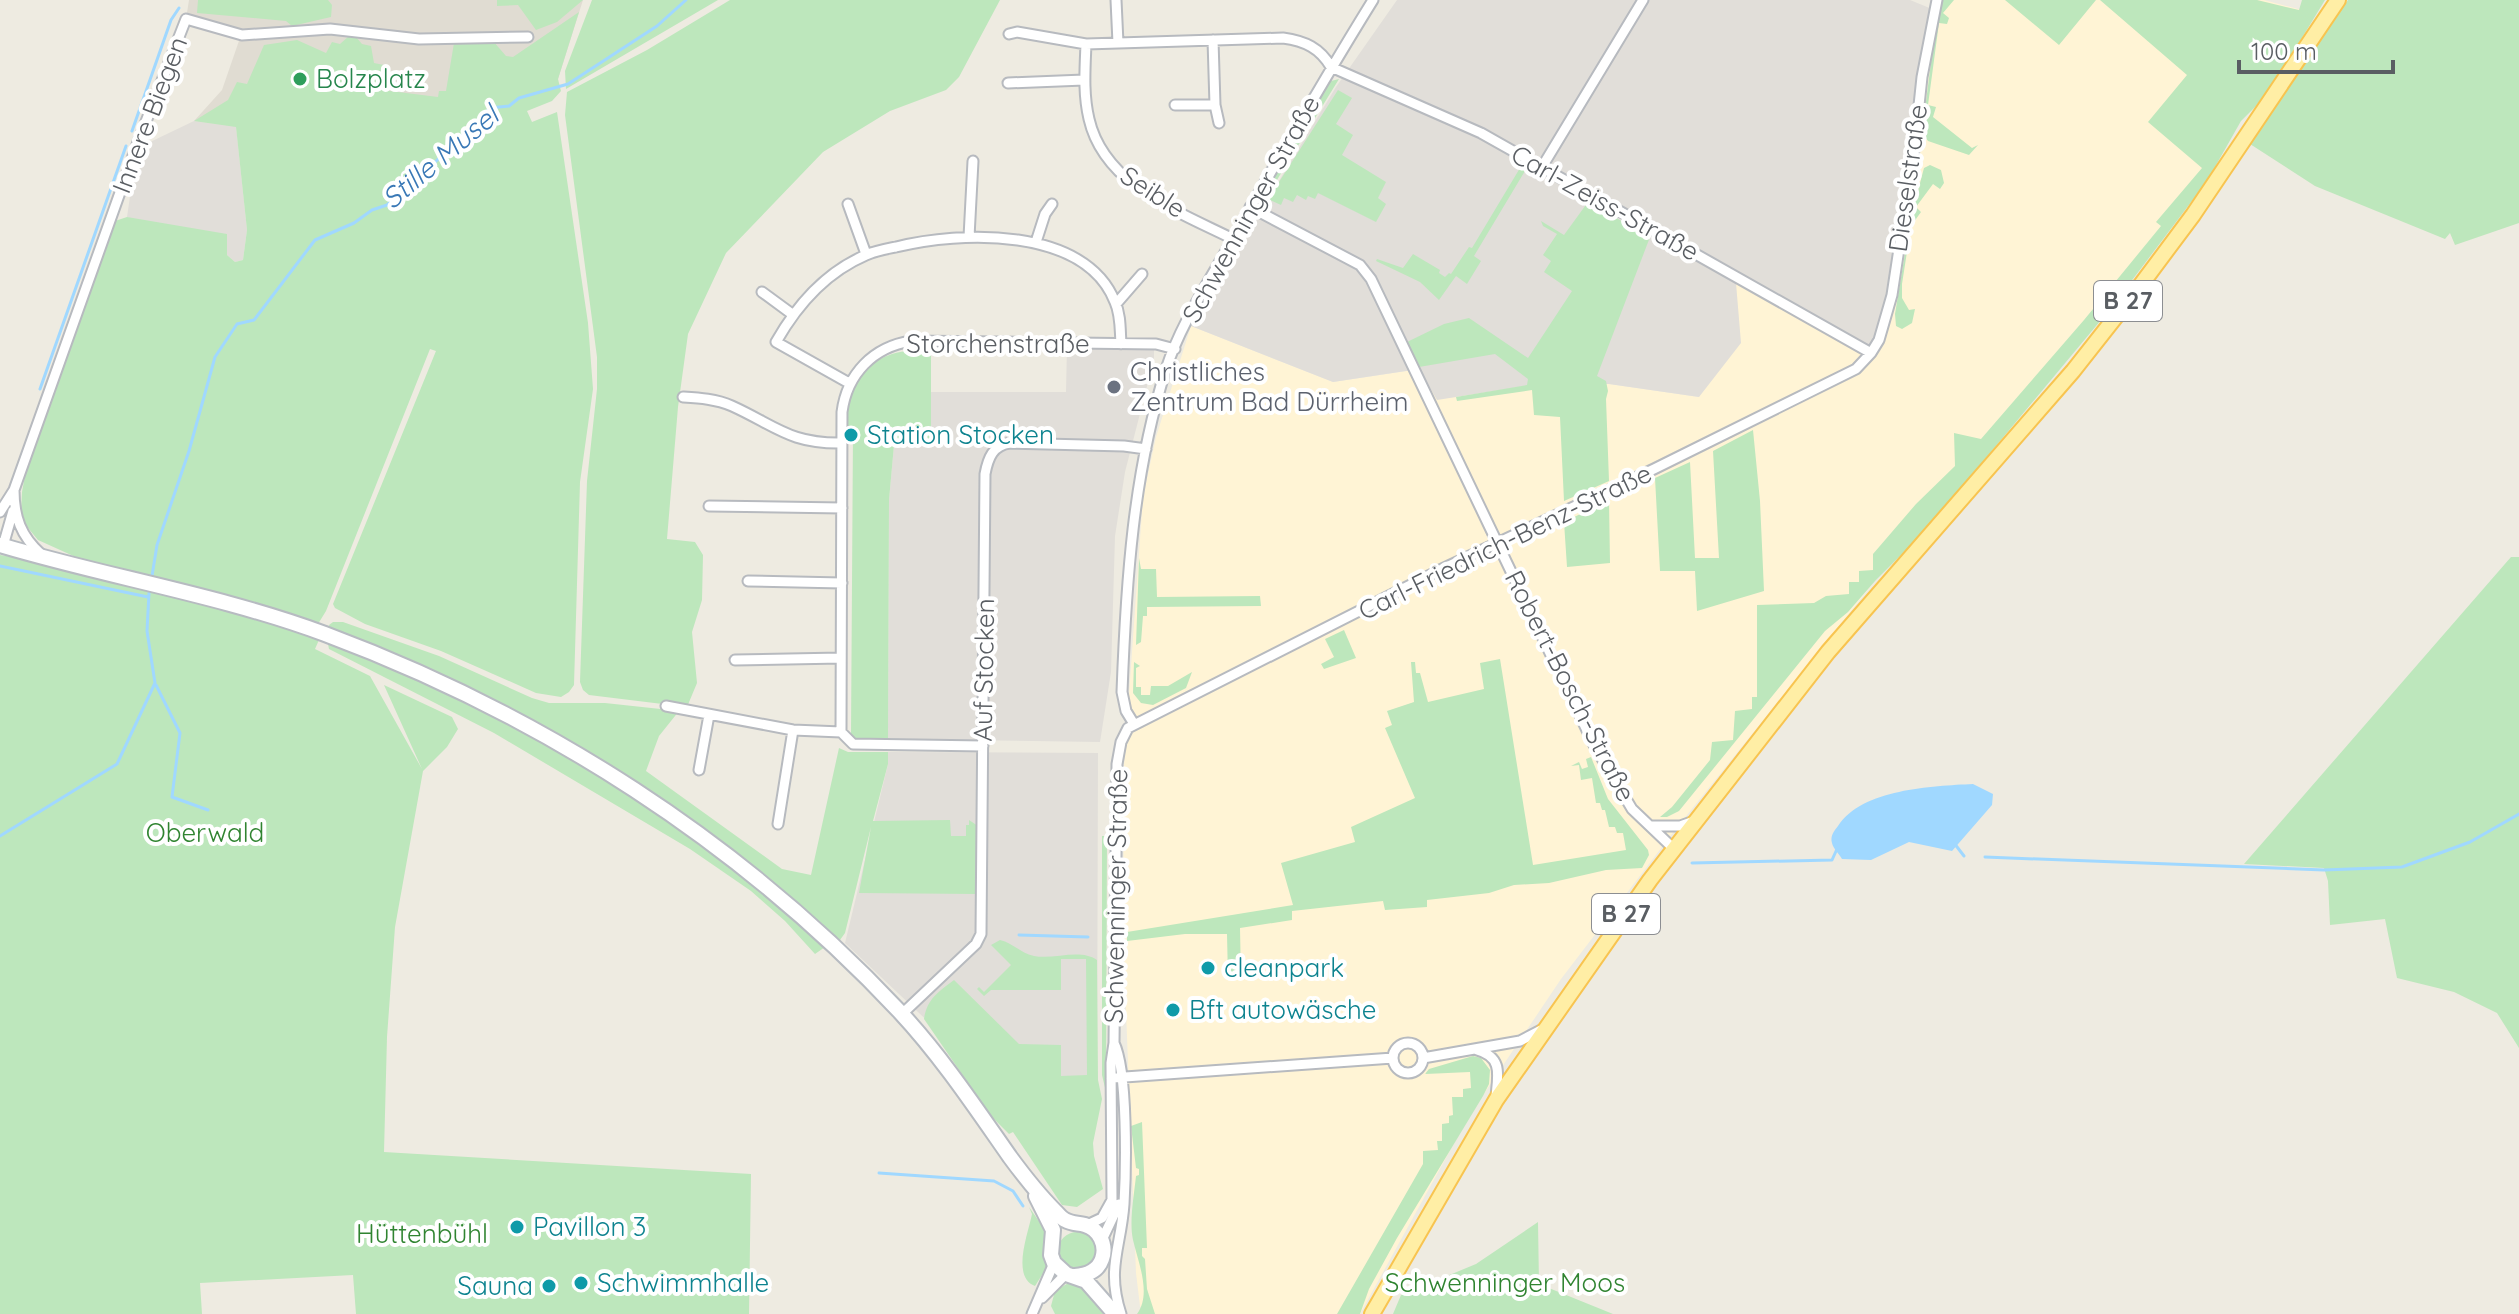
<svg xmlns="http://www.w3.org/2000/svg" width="2519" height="1314" viewBox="0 0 2519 1314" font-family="Quicksand,sans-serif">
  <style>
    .commercial { fill: #fff4d5 }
    .industrial { fill: #e1ded9 }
    .education { fill: #e0dcd2 }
    .green { fill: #bde7bc }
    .water { fill: #a0d8ff }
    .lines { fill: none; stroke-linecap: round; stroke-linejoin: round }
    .stream { stroke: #a0d8ff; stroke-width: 3 }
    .street-casing { stroke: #b7babf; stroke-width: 13 }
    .secondary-casing { stroke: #b7bbc1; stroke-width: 18 }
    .primary-casing { stroke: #f8c450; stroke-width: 18 }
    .street { stroke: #fff; stroke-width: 9 }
    .secondary { stroke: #fff; stroke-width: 14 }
    .primary { stroke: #ffeea5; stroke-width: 14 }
    .leisure-dot { fill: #2e9e5b; stroke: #fff; stroke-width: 3 }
    .worship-dot { fill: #6b7280; stroke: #fff; stroke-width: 3 }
    .culture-dot { fill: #0f9aa8; stroke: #fff; stroke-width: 3 }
    .labels { text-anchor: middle; stroke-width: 8; stroke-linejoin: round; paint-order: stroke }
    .shield { fill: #fff; stroke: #8c8e92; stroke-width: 2 }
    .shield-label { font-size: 24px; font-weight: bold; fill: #5a5e63 }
    .leisure-label { font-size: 26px; fill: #27864d; stroke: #fff; text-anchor: start }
    .street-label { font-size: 26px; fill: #5a5e63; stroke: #fff }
    .worship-label { font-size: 26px; fill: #5b616d; stroke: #fff; text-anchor: start }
    .culture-label { font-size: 26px; fill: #0d838f; stroke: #fff; text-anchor: start }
    .park-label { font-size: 26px; fill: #308431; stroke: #fff }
    .water-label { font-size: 28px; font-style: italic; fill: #3978b6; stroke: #fff }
  </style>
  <rect width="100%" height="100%" fill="#eeebe1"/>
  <path class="commercial" d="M1936,0H2264L2309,12L2205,175L2015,407L1675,830L1561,979L1469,1116L1360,1314H1144L1140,1306L1136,1273L1123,932L1124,765L1143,497L1156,437L1191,326L1333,382L1420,369L1539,384H1609L1699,397L1736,282L1803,315Z"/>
  <path class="industrial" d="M1397,0H1910L1932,9L1887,317L1869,353L1803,315L1736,283L1741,343L1699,397L1609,384H1539L1437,400L1419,369L1333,382L1191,326L1336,87Z
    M194,121L236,126L247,230L243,260L235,262L227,255L127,217L132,183L146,144Z
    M1067,346L1154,348V359L1125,472L1115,536L1111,672L1100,742L888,739L889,500L894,445H931V392H1066Z
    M888,752L1098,753L1097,1091L992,1082L845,943L888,764Z"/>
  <path class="education" d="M189,0H583L558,79L513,93L236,126L194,121L222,90L241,35L186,19Z"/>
  <path class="green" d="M198,0H328L332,5L331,17L292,26L286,21L197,13Z
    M497,0H583L557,22L536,30L518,5L497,6Z
    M592,0H718L566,89L565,71Z
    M730,0H1000L959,77L946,90L890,111L823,152L726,253L688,334L678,407L667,539L695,542L703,555L702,600L692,632L697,683L687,707L589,695L583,690L580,682L587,481L597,389V357L565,115L567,92L647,50Z
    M1943,0H1954L1943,13L1949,18L1947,24L1939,23L1928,105L1936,107L1933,117L1972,148L1978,145L1969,155L1928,141L1922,133L1936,23Z
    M2005,0H2096L2059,45Z
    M2100,0H2257L2299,10L2302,0H2325L2286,64L2256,106L2241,121L2207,181L2111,308L1925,531L1876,580L1848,612L1825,631L1679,811L1667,817H1660L1672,807L1710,760L1712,742L1733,740L1735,711L1752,709V697H1757V605L1814,603L1826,596L1849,594V582H1859V571L1873,570V554L1916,504L1955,466L1954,433L1981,439L2084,320L2161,226L2156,222L2202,168L2148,122L2187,75Z
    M2348,0H2519V223L2455,245L2450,233L2445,239L2315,186L2250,144Z
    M579,12L558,79L561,91L552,101L527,111L532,122L557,112L588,323L593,389L580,482L574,685L569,692L561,697L536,693L441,651L365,624L335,608L333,604L436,351L430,349L326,611L318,624L107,568L80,559L38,540L24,523L21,512L22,492L26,470L115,221L127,217L227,234V255L235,262L243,260L247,230L236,127L194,121L228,100L237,82L247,84L264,45L297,40L326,53L332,42L340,44L349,36L356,37L362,44L371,46L374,63L384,65L382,90L438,97L439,91H446L454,43L493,41L506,56L513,57Z
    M1339,79L1267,196L1265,197L1275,169L1327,82Z
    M1338,90L1352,98L1336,124L1353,135L1342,155L1386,182L1378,198L1386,204L1376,222L1318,193L1315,199L1308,196L1306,200L1297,195L1293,202L1284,198L1281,205L1268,199Z
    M1523,163L1528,166L1474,256L1481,261L1467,284L1456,276L1439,300L1420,282L1376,261L1377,259L1403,268L1413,254L1440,270L1439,273L1445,277L1449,273L1451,274L1469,247L1472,248Z
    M1930,165L1941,170L1944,183L1940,189L1933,184L1916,207L1921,212L1911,226L1902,284V298L1909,310L1915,309L1912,323L1902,329L1896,326L1895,314L1911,217L1924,168Z
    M1588,202L1650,237L1597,376L1606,381L1608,391L1606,399L1609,481L1564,501L1560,417L1534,415L1532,390L1457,401L1456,397L1527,385L1528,379L1495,354L1419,367L1407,342L1444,324L1469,318L1528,358L1572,291L1544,272L1551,261L1543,255L1557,234L1543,226L1541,221L1564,235Z
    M931,349V440H896L894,445L889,500L888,739H856L851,734L853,432H847C846,395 853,367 892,354C904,350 919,351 931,349Z
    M1753,430L1760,501L1764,591L1697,611L1695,571H1660L1655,478L1690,462L1695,558H1719L1713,451Z
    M1609,500L1610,563L1567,567L1564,522Z
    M0,555L26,559L322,633L315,649L370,676L422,769L384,685L452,717L458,729L447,747L423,771L395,927L387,1037L384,1152L751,1174L749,1314H356L353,1275L200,1283L202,1314H0Z
    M2511,557H2519V1048L2497,1013L2454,992L2397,978L2385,919L2330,925L2328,881L2324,868L2244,864Z
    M1139,558L1141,569H1156L1157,597L1260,596L1261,606L1147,607V616H1143L1141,642L1136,645Z
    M333,622H343L439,656L532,698L549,703H605L679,711L659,736L646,771L782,869L811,875L839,748L848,752H888V764L873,821L950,820L951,836H966V825H969V820L978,826L977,894L859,893L871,827L845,933L840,940C768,882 697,820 618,771C527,714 430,670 330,630L329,625Z
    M1344,630L1356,658L1324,669L1321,664L1334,657L1325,639Z
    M333,642L488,707L717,848L825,947L815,954L785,921L751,891L690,849L494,733L329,649L328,644Z
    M1500,659L1533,865L1626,850L1623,833H1617L1615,827H1609L1605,810H1602L1600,803H1596L1592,778L1581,780L1579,765L1571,766L1579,762L1582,769L1588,767L1586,759L1591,757L1608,799L1648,850L1649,855L1642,868L1606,870L1549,883L1514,885L1489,893L1427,900V907L1385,910L1383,901L1292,911V920L1240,928L1241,979H1228L1227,934H1185L1127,941V932L1293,905L1281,863L1355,842L1351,827L1415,798L1385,728L1392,725L1387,711L1414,702L1411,662H1415L1416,673H1420L1428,702L1484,689L1480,663Z
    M1134,662L1140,666L1136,668V687H1141V695H1150L1151,686H1168L1192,672L1186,688L1153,705L1141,703L1133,693Z
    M1102,836H1107L1106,1092L1102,1075Z
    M1000,940C1013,943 1020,953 1034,956C1054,960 1080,948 1097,960L1098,1080L1102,1099L1093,1143L1094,1156L1103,1189L1077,1207L1062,1205L1013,1132L1009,1134L990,1115L924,1019C927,999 938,992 954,980L1019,1044L1061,1045V1076L1087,1075L1086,959H1061V990H991L984,996L977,989L979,987L984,992L1011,965L991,945Z
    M1473,1056L1481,1058L1490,1070L1489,1084L1483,1096L1397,1238L1369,1289L1360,1314H1337L1423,1164V1151L1438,1150L1437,1141H1442V1124L1449,1123V1116L1453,1115L1452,1097H1463V1089L1471,1088L1470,1072L1425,1074L1429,1069Z
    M1142,1122L1147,1248H1142V1256L1145,1259L1147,1289L1155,1314H1137C1152,1294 1138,1262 1133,1240C1129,1221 1134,1196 1136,1176L1139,1175V1169L1136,1168L1131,1126Z
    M1029,1207L1043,1227L1046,1226L1047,1267L1035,1286C1011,1277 1028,1234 1032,1214Z
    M1538,1222L1539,1284L1613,1314H1393L1401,1295L1476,1264Z
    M1058 1251a19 19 0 1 1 38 0a19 19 0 1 1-38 0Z
    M1070,1282L1084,1285L1107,1314H1055L1051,1306L1055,1291Z"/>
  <path class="water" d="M1973,784L1993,794L1992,805L1952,851L1909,842L1871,860L1842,859C1839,854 1833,848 1832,843C1830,836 1834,831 1838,826C1862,789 1932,786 1973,784Z"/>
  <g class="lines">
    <path class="stream" d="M132,131L171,20L179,8
      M40,389L126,146
      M0,566L148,597
      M152,576L157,545L189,451L215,357L237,324L254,320L315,240L354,223L372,210L387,205L424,173L490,108L509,106L519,98L568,84L657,26L686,0
      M156,685L180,733L172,797L208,810
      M0,836L117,764L155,683L147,631L149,593
      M1954,843L1964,856
      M1985,857L2324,870L2402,867L2470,842L2519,814
      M1692,863L1832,860L1837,849
      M1019,935L1088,937
      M879,1173L994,1181L1013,1191L1023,1206"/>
    <g class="street-casing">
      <path id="street" d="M1116,0L1118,43
        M1009,34L1017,32L1086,44L1283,38C1305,41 1320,48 1331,67L1481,133L1871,353
        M1086,44C1085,69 1083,94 1089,119C1104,185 1179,212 1233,239
        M1008,83L1084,80
        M1175,105H1215L1213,40
        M1215,105L1219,123
        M1542,167L1643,0
        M848,204L866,254
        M1250,207L1360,265L1371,279L1594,745L1632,809L1674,849
        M969,237L973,161
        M1036,242L1045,214L1052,204
        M762,292L792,314
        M1116,304L1142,274
        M849,383L776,342C797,305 826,272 866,255C875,251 886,249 896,247C959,231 1085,226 1115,302C1121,315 1120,330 1121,344
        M683,397C699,398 716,399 732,406C776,426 790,444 842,443
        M14,490C14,517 21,536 41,554
        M709,506L842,508
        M0,512L14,490L138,142L186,19L242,35L330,29L419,39L528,37
        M3,546L13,511
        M748,581L842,583
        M735,660L841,658
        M666,706L793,730L841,732
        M1134,724L1126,711L1122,692C1126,583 1133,473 1166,369C1181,323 1209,282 1232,240C1278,159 1324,79 1373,0
        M983,746L853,744L841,732L842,412C847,374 873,347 911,341L1156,344L1175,349
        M699,770L709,715
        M778,824L793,730
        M1650,826H1680L1694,821
        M902,1014L976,944L981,934L985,474C988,458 993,445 1010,443L1124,446L1146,449
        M1393 1058a15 15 0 1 1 30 0a15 15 0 1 1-30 0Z
        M1114,1043C1128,1071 1126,1170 1124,1204C1121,1248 1106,1268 1121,1314
        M1477,1050C1503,1057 1498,1075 1496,1096
        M1423,1058L1520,1041L1541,1030
        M1111,1078L1393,1058
        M1087,1225L1102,1218L1112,1200L1111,1063L1114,1043L1117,764L1121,742L1128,728L1440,570L1654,469L1856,369L1871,353L1879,340L1892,295L1915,143L1922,77L1937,0
        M1102,1240L1119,1204
        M1042,1298L1066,1274
        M1032,1314L1054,1263"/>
    </g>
    <g class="secondary-casing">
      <path id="secondary" d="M0,545C107,577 220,595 325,634C542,715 741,842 900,1012C941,1056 975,1107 1010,1157C1024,1176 1038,1194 1055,1211C1058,1214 1061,1218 1065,1220C1072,1224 1078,1223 1085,1225C1099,1229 1107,1245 1102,1259C1098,1271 1087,1275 1075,1276
        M1036,1196L1053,1230L1051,1255L1054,1263L1066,1274L1086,1281L1115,1314"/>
    </g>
    <g class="primary-casing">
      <path id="primary" d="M1372,1314L1496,1100L1650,880L1828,652L2073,371L2140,286L2193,215L2338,0"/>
    </g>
    <use href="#street" class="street"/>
    <use href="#secondary" class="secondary"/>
    <use href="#primary" class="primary"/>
  </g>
  <circle class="leisure-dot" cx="300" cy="79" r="8"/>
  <circle class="worship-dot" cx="1114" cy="387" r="8"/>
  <g class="culture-dot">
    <circle cx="851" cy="435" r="8"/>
    <circle cx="1208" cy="968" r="8"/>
    <circle cx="1173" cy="1010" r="8"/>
    <circle cx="517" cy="1227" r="8"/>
    <circle cx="581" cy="1283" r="8"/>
    <circle cx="549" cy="1286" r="8"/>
  </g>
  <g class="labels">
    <g class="shield">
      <rect x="2094" y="281" width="68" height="40" rx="6"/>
      <rect x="1592" y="894" width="68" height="40" rx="6"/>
    </g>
    <g class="shield-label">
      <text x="2128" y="309">B 27</text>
      <text x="1626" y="922">B 27</text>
    </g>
    <g class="leisure-label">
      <text x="316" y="88">Bolzplatz</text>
    </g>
    <g class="street-label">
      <text transform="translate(150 115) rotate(-69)" y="9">Innere Biegen</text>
      <text transform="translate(1908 178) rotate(-82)" y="9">Dieselstraße</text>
      <text transform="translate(1153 192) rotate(33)" y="9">Seible</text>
      <text transform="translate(1605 203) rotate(29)" y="9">Carl-Zeiss-Straße</text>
      <text transform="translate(1251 209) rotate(-61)" y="9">Schwenninger Straße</text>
      <text x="998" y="353">Storchenstraße</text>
      <text transform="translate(1505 542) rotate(-26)" y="9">Carl-Friedrich-Benz-Straße</text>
      <text transform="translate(984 670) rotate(-89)" y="9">Auf Stocken</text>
      <text transform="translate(1570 686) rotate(63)" y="9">Robert-Bosch-Straße</text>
      <text transform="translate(1116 896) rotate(-89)" y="9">Schwenninger Straße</text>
    </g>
    <g class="worship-label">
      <text x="1130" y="381">Christliches<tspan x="1130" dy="30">Zentrum Bad Dürrheim</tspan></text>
    </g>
    <g class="culture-label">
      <text x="867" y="444">Station Stocken</text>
      <text x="1224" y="977">cleanpark</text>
      <text x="1189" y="1019">Bft autowäsche</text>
      <text x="533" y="1236">Pavillon 3</text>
      <text x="597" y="1292">Schwimmhalle</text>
      <text x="533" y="1295" text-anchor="end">Sauna</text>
    </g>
    <g class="park-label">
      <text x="205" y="842">Oberwald</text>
      <text x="422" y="1243">Hüttenbühl</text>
      <text x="1505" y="1292">Schwenninger Moos</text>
    </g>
    <g class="water-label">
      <text transform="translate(440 157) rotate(-40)" y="10">Stille Musel</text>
    </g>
  </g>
  <path d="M2239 60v12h154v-12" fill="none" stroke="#5a5e63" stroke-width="4"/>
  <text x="2251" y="60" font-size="24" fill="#5a5e63" stroke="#ffffff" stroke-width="6" paint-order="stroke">100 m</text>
</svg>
